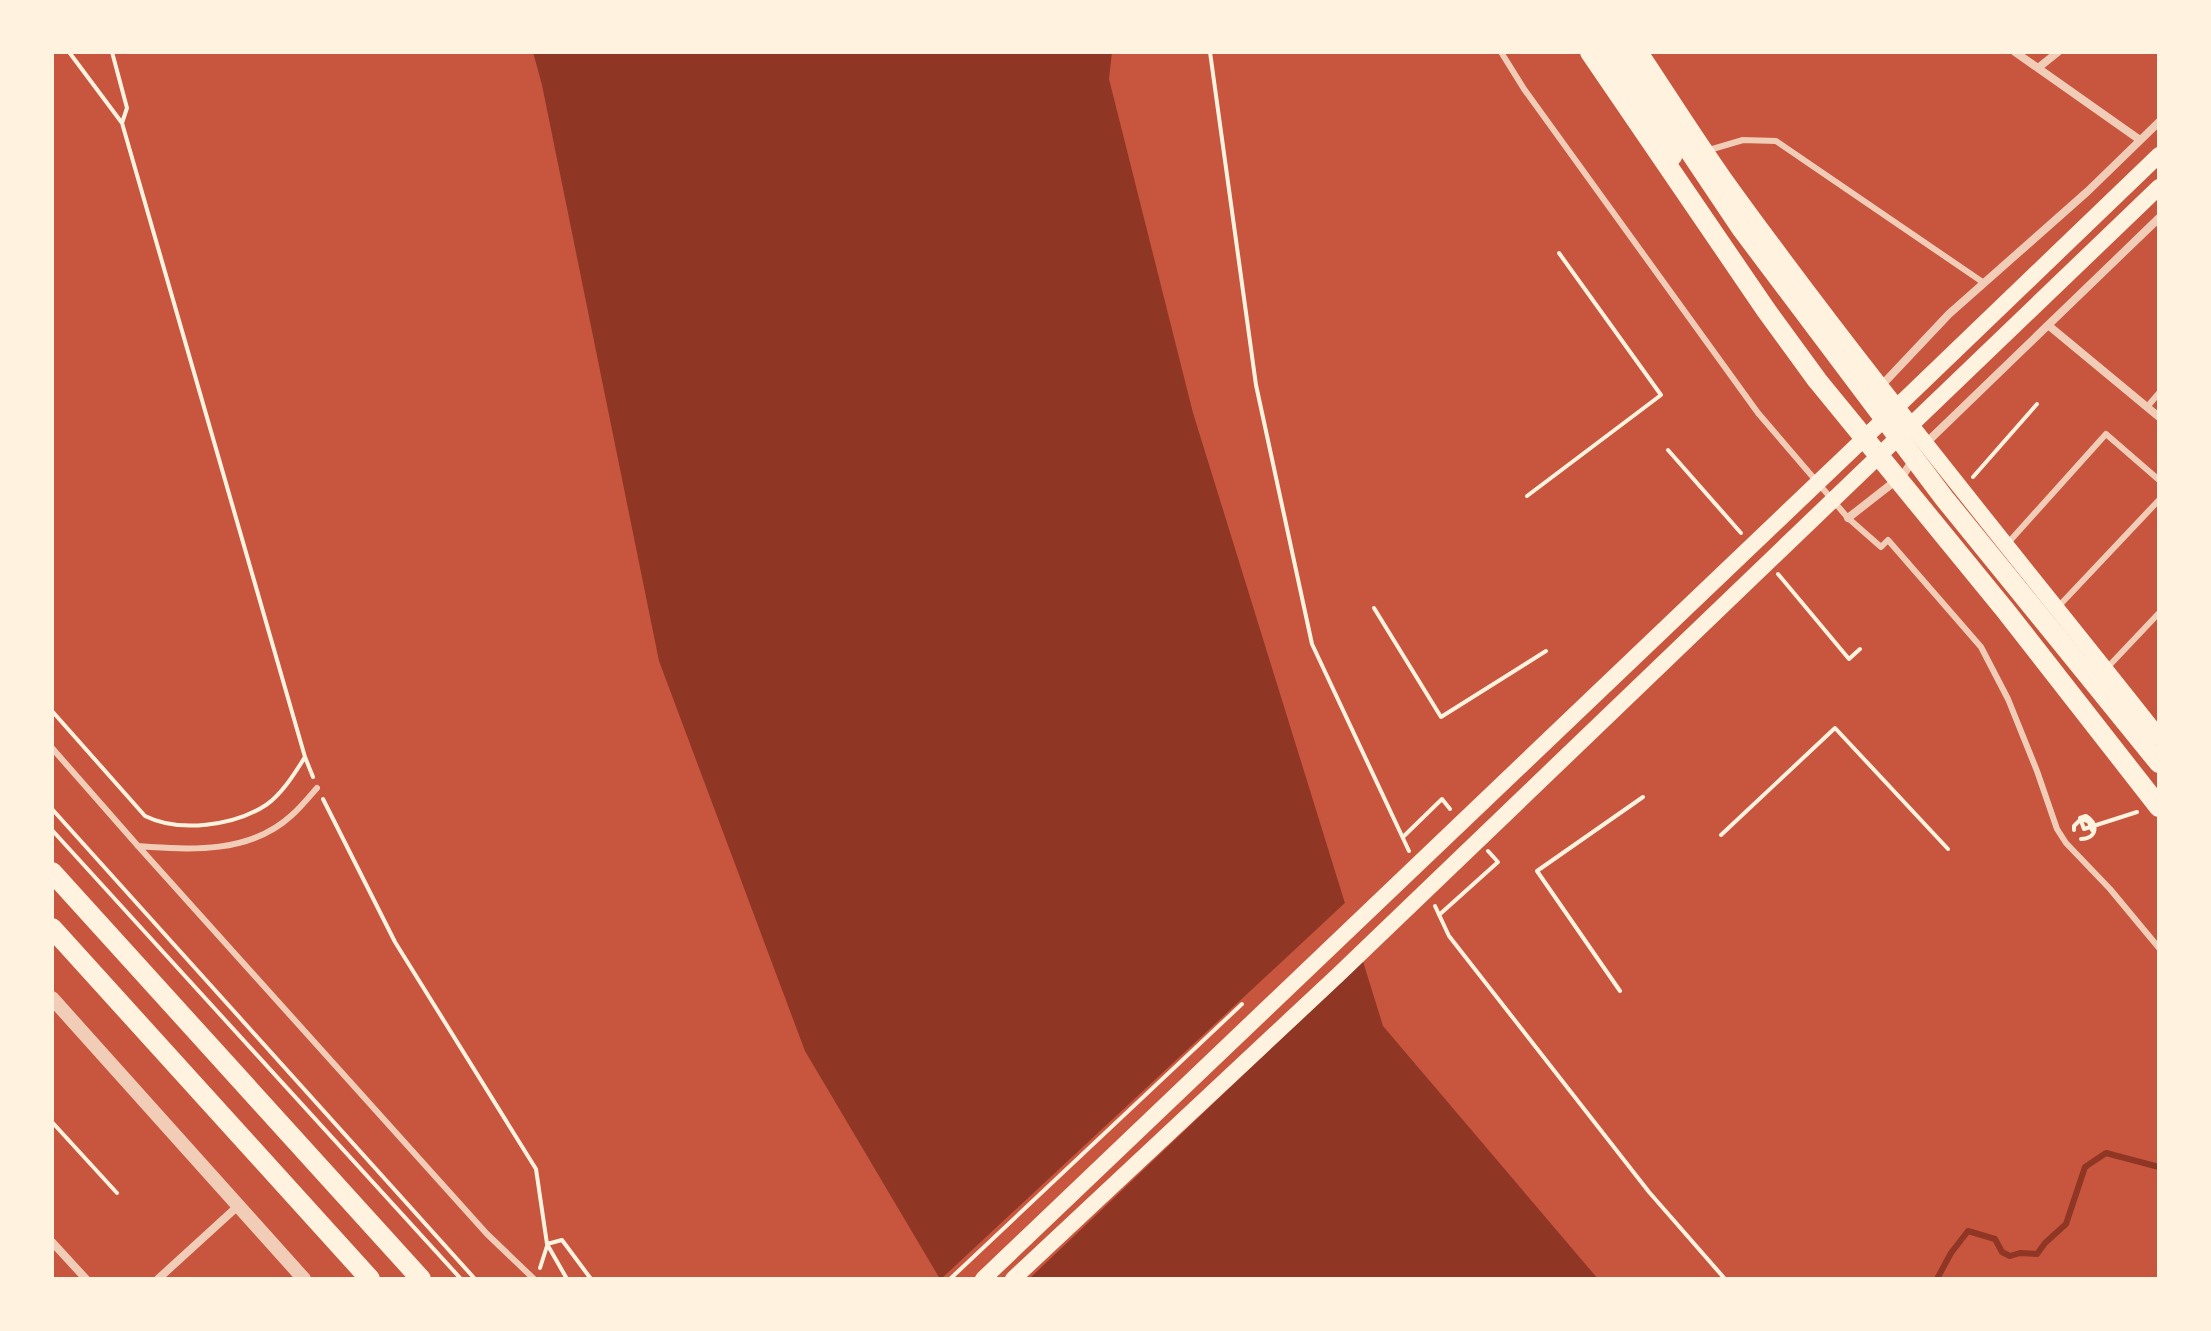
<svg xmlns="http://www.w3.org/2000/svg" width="2211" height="1331" viewBox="0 0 2211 1331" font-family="'Open Sans',sans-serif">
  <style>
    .water { fill: #8f3625 }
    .pier { fill: #c8553d }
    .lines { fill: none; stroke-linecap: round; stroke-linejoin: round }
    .stream { stroke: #8f3625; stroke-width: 6 }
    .path { stroke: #fff3e0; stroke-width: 4 }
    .service { stroke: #f1ccb7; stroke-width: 6 }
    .minor { stroke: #f1ccb7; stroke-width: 8 }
    .tertiary { stroke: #f1ccb7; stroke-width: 14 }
    .secondary { stroke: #fff3e0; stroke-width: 16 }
    .trunk { stroke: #fff3e0; stroke-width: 20 }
  </style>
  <rect width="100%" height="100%" fill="#c8553d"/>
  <path class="water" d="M533,52H1112L1109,79L1193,413L1383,1026L1598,1279H940L805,1051L659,661L542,85Z"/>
  <path class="pier" d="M1348,900L1366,958L1029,1279H941Z"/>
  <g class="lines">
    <path class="stream" d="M1937,1279L1951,1253L1968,1231L1995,1239L2002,1252L2010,1256L2020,1253L2037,1254L2045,1243L2066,1224L2085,1167L2106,1153L2159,1167"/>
    <path class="path" d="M69,52L122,123L305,757L313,777
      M112,52L127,108L122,123
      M1210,52L1256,385L1312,644L1409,851
      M1668,450L1741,533
      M1973,477L2037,404
      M1527,496L1661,395L1559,253
      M1778,574L1849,659L1860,649
      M1374,608L1441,717L1546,651
      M52,711L145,816C179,833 234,826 266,805C282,794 295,773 305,757
      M323,799L395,942L536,1169L547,1244L567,1279
      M52,809L475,1279
      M52,830L461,1279
      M2074,830V826L2079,821L2085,820L2089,822L2092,830
      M1721,835L1835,728L1948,849
      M1403,837L1442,799L1450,809
      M2081,839C2097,839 2099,823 2086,816L2080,818L2084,829L2137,812
      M1435,906L1449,936L1649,1192L1725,1279
      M1439,915L1498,862L1488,851
      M1620,991L1537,871L1643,797
      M52,1122L117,1193
      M547,1244L562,1240L591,1279
      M540,1268L547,1246
      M950,1279L1242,1004"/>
    <path class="service" d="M1501,52L1524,89L1758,413L1848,518L1881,547L1888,540L1981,647L2008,699L2037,771L2057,829L2066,843L2110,889L2159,948
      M1709,150L1743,140L1776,141L1984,283
      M2147,407L2159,393
      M2008,543L2106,434L2159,480
      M2057,608L2159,500
      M2106,669L2159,613
      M52,748L138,846L487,1234L534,1279
      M138,846C191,850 250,854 292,815C301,807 309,797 317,788"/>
    <path class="minor" d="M2015,52L2140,140
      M2038,68L2058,52
      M2048,325L2159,417
      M1881,386L1949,314L2088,191L2159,122
      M1924,445L2159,218
      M1848,518L1903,475L1913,460
      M52,1242L86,1279
      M158,1279L238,1206"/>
    <path class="tertiary" d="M52,998L304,1279"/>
    <path class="secondary" d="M1603,52L1674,157
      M1640,52C1668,94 1695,137 1724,178C1862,370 2013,552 2159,737
      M983,1279L1851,451L2159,155
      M1013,1279L1338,975L2159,187"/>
    <path class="trunk" d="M1590,52L1766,310L1817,380L2005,610L2159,807
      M1623,52L1741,228L1944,498L2159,763
      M52,872L421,1279
      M52,928L370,1279"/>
  </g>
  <rect width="2211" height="1331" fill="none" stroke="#fff3e0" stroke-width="108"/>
</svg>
